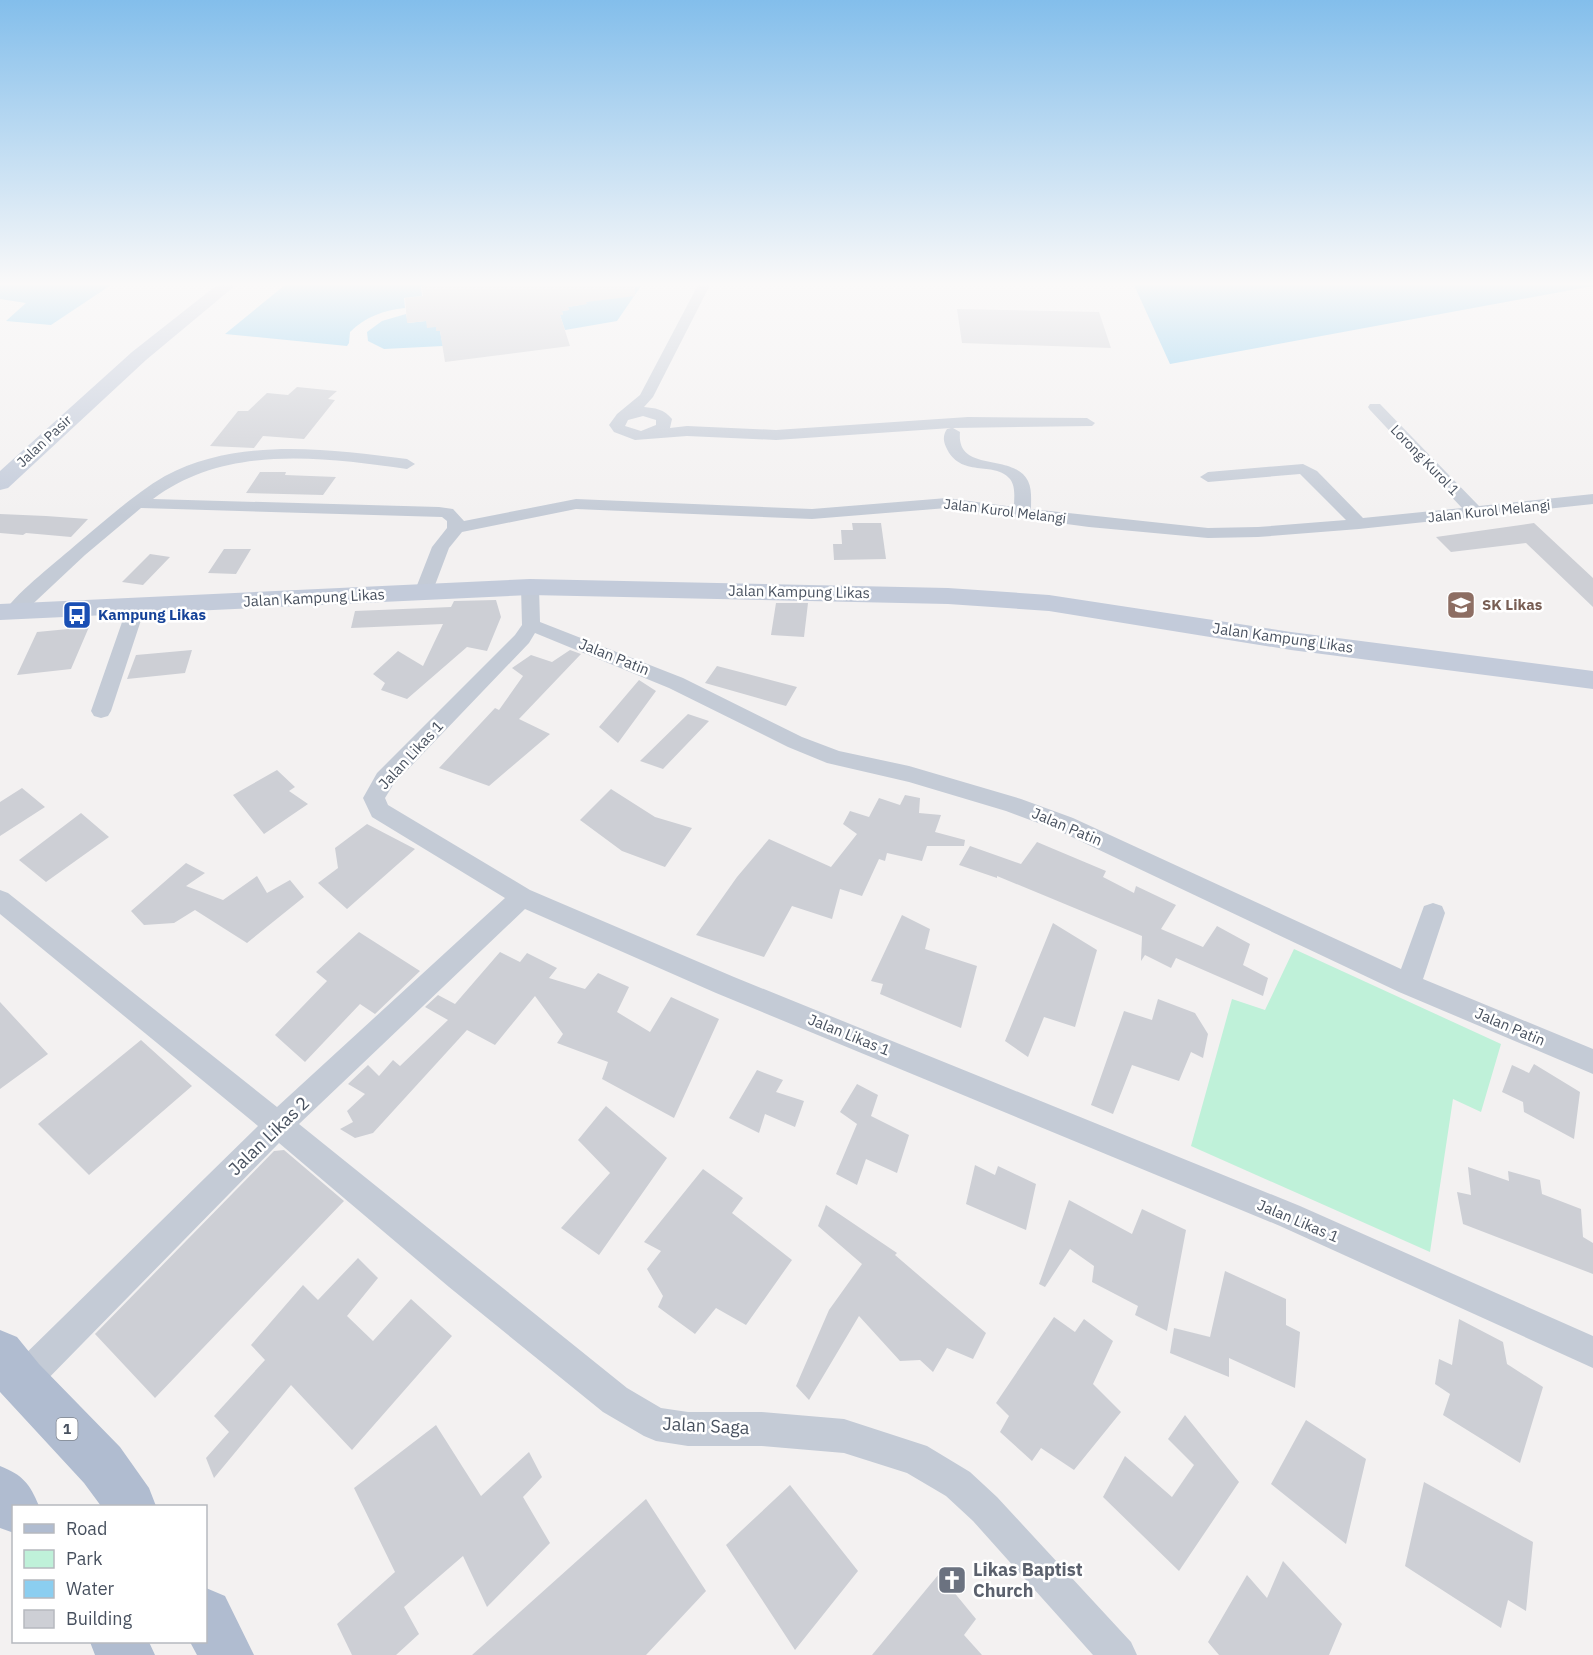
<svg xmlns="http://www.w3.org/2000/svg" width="1593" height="1655" viewBox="0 0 1593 1655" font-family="'IBM Plex Sans',sans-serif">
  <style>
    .green { fill: #bff1d9 }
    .water { fill: #8bcef0 }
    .building { fill: #cdcfd5 }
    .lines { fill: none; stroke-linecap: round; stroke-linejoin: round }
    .minor { fill: #c4cbd6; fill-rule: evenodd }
    .secondary { fill: #c3cbda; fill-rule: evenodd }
    .primary { fill: #b0bcd0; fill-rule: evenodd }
    .labels { text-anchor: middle; stroke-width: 5; stroke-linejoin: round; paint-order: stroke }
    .far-street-label { font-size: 14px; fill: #48515f; stroke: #fff }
    .shield { fill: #fff; stroke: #7f858f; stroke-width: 1.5 }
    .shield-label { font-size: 14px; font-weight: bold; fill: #48515f }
    .street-label { font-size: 15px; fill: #48515f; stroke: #fff }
    .education-label { font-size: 15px; font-weight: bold; fill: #785e54; stroke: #fff; text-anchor: start }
    .transit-label { font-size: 15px; font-weight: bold; fill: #164399; stroke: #fff; text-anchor: start }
    .near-street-label { font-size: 18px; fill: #48515f; stroke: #fff }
    .near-worship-label { font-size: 18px; font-weight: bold; fill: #5b616d; stroke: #fff; text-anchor: start }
  </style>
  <rect width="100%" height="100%" fill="#f3f1f1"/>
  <path class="green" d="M1294,949L1501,1044L1481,1112L1453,1099L1430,1252L1191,1146L1232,999L1265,1010Z"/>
  <path class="water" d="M0,285H111L51,325L6,321L26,303L0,299Z
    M285,285H430L421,286L422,296L404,298L405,308C384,310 365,317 350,332L349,343L347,346L225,334Z
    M1134,285H1593V286L1170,364Z
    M641,286L617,321L565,330L560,315H563L562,311L569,310L568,307L586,304V302L628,288Z
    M406,314L408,323L426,321L436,327L437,331H440L443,346L384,349L368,341L367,332L382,321Z"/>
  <path class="building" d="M437,285H635V296L586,302L587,304L568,307L569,310L562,311L563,315H560L570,346L445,362L440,331H436V327L427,328L426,321L407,323L405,298L423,296L422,286Z
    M957,309L1099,312L1111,348L962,343Z
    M297,387L337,391L328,399L335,400L304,439L263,436L254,448L210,446L238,411H248L267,393L288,395Z
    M260,472H286L285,475L336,477L323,495L246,493Z
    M0,514L46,516L88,519L71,537L26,533L23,535L0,533Z
    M852,523H881L886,559L834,560L833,544H842L841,530H853Z
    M1534,523L1593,578V607L1526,543L1451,552L1436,537Z
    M224,549H251L236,574L208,573Z
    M150,554L170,557L143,585L122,582Z
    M496,600L501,617L487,651L467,647L407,699L381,690L385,683L373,674L398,651L423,666L443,624L351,628L355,611L451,607L454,601Z
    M776,603H808L804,637L771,635Z
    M89,627L71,669L17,675L37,632Z
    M192,650L185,673L127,679L136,655Z
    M570,650L581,654L519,719L550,734L489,786L439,768L495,708L499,710L523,676L512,668L531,655L552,662Z
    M717,666L797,687L786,706L705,683Z
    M639,680L656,691L618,743L599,727Z
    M688,714L709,721L663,769L640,761Z
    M277,770L295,787L289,791L308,804L264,834L233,795Z
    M22,788L45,807L0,836V802Z
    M611,789L655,817L692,828L665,867L622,851L580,820Z
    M905,795L920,798L919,813L941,815L935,832L965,840L964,846H927L922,861L887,853L885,861L879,859L862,896L840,889L832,919L792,906L764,957L696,935L737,877L769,839L831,867L857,834L843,824L850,811L869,817L879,798L900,805Z
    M81,813L109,837L46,882L19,860Z
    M367,824L415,849L347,909L318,883L338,868L335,848Z
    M1037,842L1106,871L1103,877L1134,893L1136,886L1176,905L1161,929L1203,947L1217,926L1250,944L1243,965L1268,978L1263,996L1176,958L1171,968L1145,955L1141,961L1142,936L997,876V878L959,865L970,846L1021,864Z
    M186,863L205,873L186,886L223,900L257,876L267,893L290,880L304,897L247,943L195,910L174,923L144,925L131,911Z
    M902,915L930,929L925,949L977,966L961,1028L880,994L883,984L871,981Z
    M1053,923L1097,950L1075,1027L1044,1017L1028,1057L1005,1041Z
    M359,932L420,971L375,1014L360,1004L305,1062L275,1035L327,981L316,972Z
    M500,952L520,962L527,953L557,968L549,978L585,989L598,973L629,987L617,1012L650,1032L671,997L719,1019L674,1118L602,1079L608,1062L557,1043L563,1034L535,996L495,1045L467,1030L373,1133L355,1138L340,1129L353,1122L347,1111L365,1094L348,1084L368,1065L379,1076L393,1060L400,1066L448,1020L425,1007L438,995L455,1004Z
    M1158,999L1195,1013L1208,1034L1203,1058L1191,1052L1179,1081L1132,1065L1113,1114L1091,1105L1124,1011L1152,1020Z
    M0,1002L48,1054L0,1089Z
    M141,1040L192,1086L89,1175L38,1124Z
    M1534,1064L1580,1092L1574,1139L1524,1112L1523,1102L1502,1092L1512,1065L1529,1073Z
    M757,1070L783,1080L776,1092L804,1101L795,1127L765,1114L759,1133L729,1118Z
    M857,1084L878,1095L871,1116L909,1135L897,1173L866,1159L857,1185L836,1174L857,1124L840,1112Z
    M606,1106L667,1158L599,1255L561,1228L610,1173L578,1140Z
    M284,1150L344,1201L155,1398L95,1334L274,1151Z
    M975,1165L995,1175L998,1166L1036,1184L1026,1230L966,1204Z
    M1468,1167L1509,1181L1508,1171L1540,1180L1542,1194L1581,1209L1583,1237L1593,1243V1274L1463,1224L1457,1192L1471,1195Z
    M703,1169L743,1198L732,1213L792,1260L746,1325L716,1308L695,1334L658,1307L663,1296L647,1269L661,1251L644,1242Z
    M1069,1200L1132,1234L1142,1209L1186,1230L1167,1331L1135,1315L1138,1306L1092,1282L1094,1266L1070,1249L1045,1287L1039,1284Z
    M826,1205L897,1253L895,1255L986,1333L973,1359L947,1348L933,1372L920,1360L900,1361L859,1316L809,1400L796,1386L829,1310L862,1264L818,1226Z
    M358,1258L378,1278L347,1316L373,1341L411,1299L452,1336L352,1450L291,1385L214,1478L206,1458L229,1432L214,1416L265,1360L251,1345L303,1285L318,1300Z
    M1225,1271L1286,1299V1325L1300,1332L1295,1388L1229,1358V1377L1170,1353L1174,1328L1210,1337Z
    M1054,1317L1075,1332L1084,1319L1113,1341L1093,1384L1121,1412L1074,1470L1041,1448L1032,1461L1000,1432L1009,1416L996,1403Z
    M1459,1319L1503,1342L1507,1364L1543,1387L1520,1463L1443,1415L1450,1394L1435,1384L1439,1359L1452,1365Z
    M1185,1415L1239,1482L1179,1571L1103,1497L1125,1456L1172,1497L1194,1465L1168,1439Z
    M1306,1420L1366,1459L1346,1544L1271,1484Z
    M436,1425L481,1496L529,1452L542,1477L523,1497L550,1543L487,1607L463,1556L404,1607L419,1634L396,1655H352L337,1624L395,1572L354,1488Z
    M1424,1482L1533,1542L1526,1611L1508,1600L1501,1628L1405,1566Z
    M790,1485L858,1571L795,1650L726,1545Z
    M646,1499L706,1591L646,1655H472Z
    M1283,1561L1342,1624L1329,1655H1219L1208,1642L1247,1575L1267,1598Z
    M939,1574L976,1619L964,1635L982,1655H872Z"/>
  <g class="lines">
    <path class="minor" d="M698,285H710L653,397L644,407C655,408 664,409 672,419L670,428L687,426L776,430L968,417L1087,418L1095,423L1092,426L953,428L960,432C956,474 1014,452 1028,481C1032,489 1031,500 1031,509L1208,528L1258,527L1346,520L1300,474L1208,482L1200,477L1208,472L1303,464L1317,471L1363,518L1462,508L1370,410L1368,407L1370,404H1380L1479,506L1593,494V504L1359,529L1258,537L1208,538L1089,527L947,508L812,519L576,509L462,532L449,548L432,593L429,597H417L414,593L432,547L447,528V521L442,517L141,508L85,555L21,615H7L5,611C18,591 59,560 78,543C106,520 134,494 165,476C237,437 329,449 407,459L415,464L407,469C323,457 226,444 153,499L439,507L453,509L464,521L576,499L812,509L947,498L1014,507C1014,498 1016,487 1010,479C994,460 960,479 946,447C943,440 943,435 947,429L951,428L776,440L687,436L635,440L614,432L609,425L617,414L640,395ZM643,416L656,420V425L641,431L625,426L628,420Z
      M530,581L536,583L539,587L540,622L683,678L802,737L839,751L909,766L1021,799L1073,818L1401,969L1424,906L1433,903L1442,906L1445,913L1423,979L1593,1049V1074L1399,992L1057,830L1006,811L909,782L827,763L788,747L669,688L535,633L529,643L393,785L385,798L388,805L530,890L734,977L1300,1206L1593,1336V1368L1280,1226L716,993L525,909L299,1124L627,1388L661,1408L688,1412H762L844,1419L927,1446L970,1472L997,1497L1131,1642L1137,1655H1093L973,1521L946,1496L907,1473L844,1453L762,1446H688L656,1441L644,1436L603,1412L449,1287L279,1143L34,1393L22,1397L10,1393L6,1381L10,1369L258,1126L0,914V890L8,893L277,1107L505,898L372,817L363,798L377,773L515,635L522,625L521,587L524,583Z
      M137,599L144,601L146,605L111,711L108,716L101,718L94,716L91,711L128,605L130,601Z"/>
    <path class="secondary" d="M217,285H236L146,360L8,488L0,490V471L132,352Z
      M530,579L948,588L1049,595L1291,632L1593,671V689L1291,650L1049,611L948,604L530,595L0,620V604Z"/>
    <path class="primary" d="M0,1330L17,1337L39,1364L120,1447L149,1488L156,1506H101L84,1483L0,1392Z
      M0,1466C23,1475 30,1484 39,1506H14V1533L0,1528Z
      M206,1588L225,1596L254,1655H197L190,1642H206Z
      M90,1642H149L155,1655H95Z"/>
  </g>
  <linearGradient id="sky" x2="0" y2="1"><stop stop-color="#83beeb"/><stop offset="0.55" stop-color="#faf9f9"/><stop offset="1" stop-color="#faf9f9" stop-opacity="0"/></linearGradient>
  <rect width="1593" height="516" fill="url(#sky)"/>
  <defs>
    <g id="school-square" transform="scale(1.5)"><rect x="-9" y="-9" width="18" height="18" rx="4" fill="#8d6e63" stroke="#fff"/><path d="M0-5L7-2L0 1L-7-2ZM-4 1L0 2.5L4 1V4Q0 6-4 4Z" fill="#fff"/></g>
    <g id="bus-square" transform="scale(1.5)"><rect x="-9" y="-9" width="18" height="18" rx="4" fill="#1a4fb4" stroke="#fff"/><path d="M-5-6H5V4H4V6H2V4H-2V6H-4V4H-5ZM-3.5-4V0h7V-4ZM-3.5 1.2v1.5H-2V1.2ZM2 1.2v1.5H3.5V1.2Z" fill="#fff"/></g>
    <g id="church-square" transform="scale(1.5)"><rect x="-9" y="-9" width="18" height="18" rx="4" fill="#6b7280" stroke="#fff"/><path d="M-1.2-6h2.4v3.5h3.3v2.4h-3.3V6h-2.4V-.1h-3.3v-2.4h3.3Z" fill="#fff"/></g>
  </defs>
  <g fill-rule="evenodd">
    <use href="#school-square" x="1461" y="605"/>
    <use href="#bus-square" x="77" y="615"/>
    <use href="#church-square" x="952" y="1580"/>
  </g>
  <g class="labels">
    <g class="far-street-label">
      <text transform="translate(44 441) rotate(-43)" y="5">Jalan Pasir</text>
      <text transform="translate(1425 460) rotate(46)" y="5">Lorong Kurol 1</text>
      <text transform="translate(1005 511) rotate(7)" y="5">Jalan Kurol Melangi</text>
      <text transform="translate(1489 511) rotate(-6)" y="5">Jalan Kurol Melangi</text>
    </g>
    <rect class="shield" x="56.5" y="1418" width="21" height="22" rx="4.5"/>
    <g class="shield-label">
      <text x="67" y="1434">1</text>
    </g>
    <g class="street-label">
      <text transform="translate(799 592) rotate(1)" y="5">Jalan Kampung Likas</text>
      <text transform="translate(314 598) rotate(-3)" y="5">Jalan Kampung Likas</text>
      <text transform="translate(1283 638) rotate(8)" y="5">Jalan Kampung Likas</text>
      <text transform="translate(614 657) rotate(22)" y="5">Jalan Patin</text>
      <text transform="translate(411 755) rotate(-47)" y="5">Jalan Likas 1</text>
      <text transform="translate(1067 827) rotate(23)" y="5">Jalan Patin</text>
      <text transform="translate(1510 1027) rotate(23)" y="5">Jalan Patin</text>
      <text transform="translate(849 1035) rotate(22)" y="5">Jalan Likas 1</text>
      <text transform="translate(1298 1221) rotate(23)" y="5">Jalan Likas 1</text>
    </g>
    <g class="education-label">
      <text x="1482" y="610">SK Likas</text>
    </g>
    <g class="transit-label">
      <text x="98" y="620">Kampung Likas</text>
    </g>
    <g class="near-street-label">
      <text transform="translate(269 1136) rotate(-44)" y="6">Jalan Likas 2</text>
      <text transform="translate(706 1426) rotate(3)" y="6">Jalan Saga</text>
    </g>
    <g class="near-worship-label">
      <text x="973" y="1576">Likas Baptist<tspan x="973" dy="21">Church</tspan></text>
    </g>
  </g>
  <rect x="12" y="1505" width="195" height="138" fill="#ffffff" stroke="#b6b9bf" stroke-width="1.5"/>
  <rect x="24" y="1524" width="30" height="9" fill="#b0bcd0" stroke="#b6b9bf" stroke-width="1.5"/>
  <text x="66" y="1535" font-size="18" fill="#48515f">Road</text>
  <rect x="24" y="1550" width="30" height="18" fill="#bff1d9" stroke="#b6b9bf" stroke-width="1.5"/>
  <text x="66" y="1565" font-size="18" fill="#48515f">Park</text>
  <rect x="24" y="1580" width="30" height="18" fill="#8bcef0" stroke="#b6b9bf" stroke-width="1.5"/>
  <text x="66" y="1595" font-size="18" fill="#48515f">Water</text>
  <rect x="24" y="1610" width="30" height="18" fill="#cdcfd5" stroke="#b6b9bf" stroke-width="1.5"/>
  <text x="66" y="1625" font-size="18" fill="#48515f">Building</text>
</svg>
